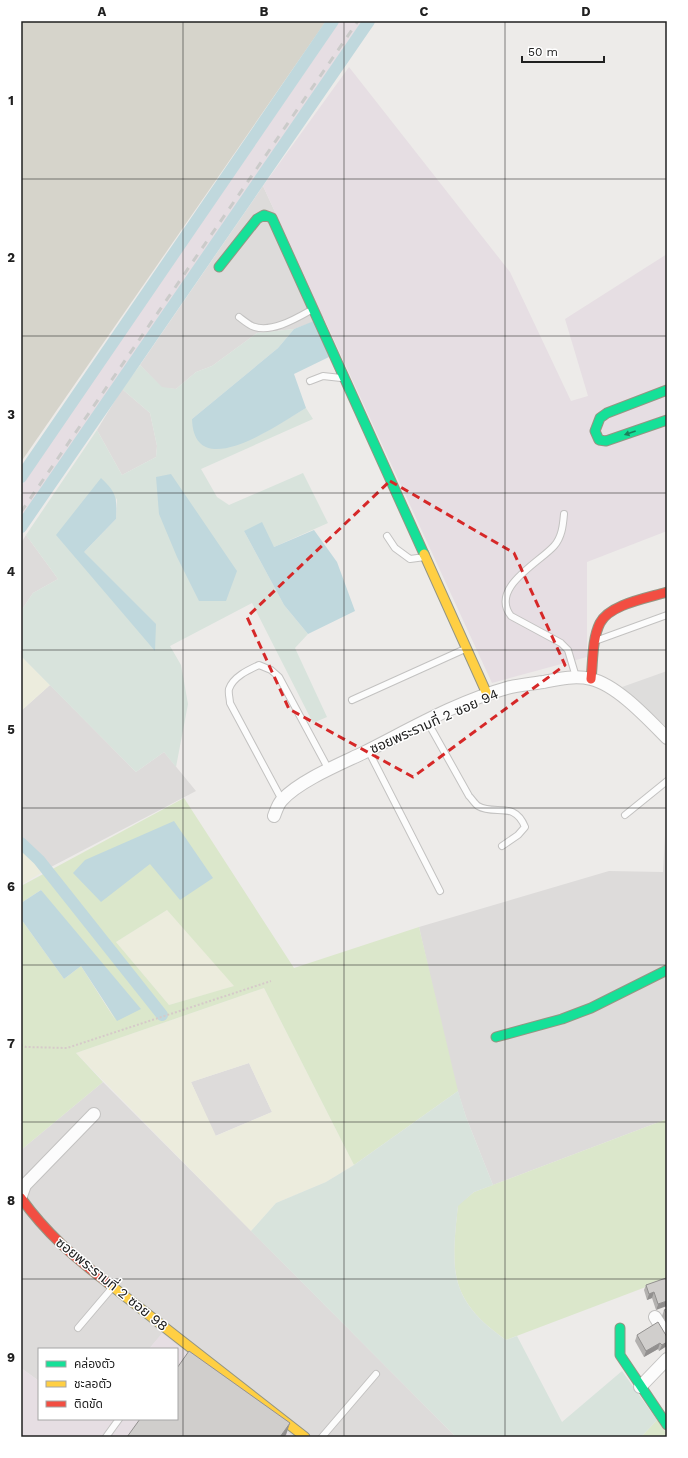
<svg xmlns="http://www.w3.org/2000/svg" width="688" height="1458" viewBox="0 0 688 1458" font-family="'Work Sans','Noto Sans Thai',sans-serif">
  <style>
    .residential { fill: #dddbda }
    .industrial { fill: #e6dee3 }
    .construction { fill: #d6d4cb }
    .farmland { fill: #ececdd; fill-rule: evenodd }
    .grass { fill: #dbe7cb; fill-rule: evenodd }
    .wetland { fill: #d8e3dc; fill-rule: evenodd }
    .parking { fill: #dedddc }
    .water { fill: #c0d8dd }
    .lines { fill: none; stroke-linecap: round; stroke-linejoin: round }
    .canal { stroke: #c0d8dd; stroke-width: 12 }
    .lane-casing { stroke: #c3c2c1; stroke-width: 8 }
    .street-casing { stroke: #c3c2c1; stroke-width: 14 }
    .fast-casing { stroke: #949582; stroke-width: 11 }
    .slow-casing { stroke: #949582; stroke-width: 11 }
    .jam-casing { stroke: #949582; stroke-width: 11 }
    .path { stroke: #d6cac9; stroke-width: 2; stroke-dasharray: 2 2; stroke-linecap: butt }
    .lane { stroke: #fcfcfc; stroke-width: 6 }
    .street { stroke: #fcfcfc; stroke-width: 12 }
    .fast { stroke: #16e098; stroke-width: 9 }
    .slow { stroke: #ffcf43; stroke-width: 9 }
    .jam { stroke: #f24e42; stroke-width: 9 }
    .rail { stroke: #cbcbca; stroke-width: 3; stroke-dasharray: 8 8; stroke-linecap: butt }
    .wall { fill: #b3b1af }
    .shaded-wall { fill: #92908f }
    .building { fill: #d0cecc; stroke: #92908f }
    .oneway { fill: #1b805c }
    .marked { fill: none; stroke: #d62828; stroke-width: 3; stroke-dasharray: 8 5; stroke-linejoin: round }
    .grid { fill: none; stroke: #202020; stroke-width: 1; stroke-opacity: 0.55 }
    .labels { text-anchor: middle; stroke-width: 3; stroke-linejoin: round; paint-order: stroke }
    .street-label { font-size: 14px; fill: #202020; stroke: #fff }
    .neatline { fill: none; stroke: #202020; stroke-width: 1.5 }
    .grid-label { font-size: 13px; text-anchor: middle; font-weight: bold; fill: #202020 }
  </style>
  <rect width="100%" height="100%" fill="#edebe9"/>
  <path class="residential" d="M263,186L324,318L294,329L257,333L212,366L196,372L176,389L162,388L140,365Z
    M122,389L150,413L157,446L156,457L122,475L97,430Z
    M26,535L58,579L33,593L21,611V543Z
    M50,685L136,772L164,752L196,791L51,867L21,838V711Z
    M666,817L667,1119L493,1185L466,1117L452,1073L419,927L609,871L663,872Z
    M249,1063L272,1112L215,1136L191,1082Z
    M103,1082L456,1437H293L162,1334L149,1349H39V1381L21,1368V1150Z"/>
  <path class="industrial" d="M340,21H362L21,523V486Z
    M349,67L510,272L571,401L588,396L565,319L667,254V531L587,562V657L492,683L263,186Z
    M162,1333L293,1437H21V1368L39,1381V1419H177V1349H149Z"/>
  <path class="construction" d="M21,21H326L21,462Z"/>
  <path class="farmland" d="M21,656L50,685L21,711Z
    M21,838L51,867L21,885Z
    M167,910L235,986L169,1005L116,942Z
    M264,988L354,1165L326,1182L276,1203L251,1231L76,1053ZM249,1063L272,1112L216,1136L191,1082Z"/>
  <path class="grass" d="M184,798L294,968L419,927L458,1091L354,1165L264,988L76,1053L103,1082L21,1150V919L64,979L81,966L116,1021L41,890L21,903V886ZM167,910L234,986L169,1005L116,942Z
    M667,1119V1279L506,1340C448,1299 451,1271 458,1205L474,1192Z
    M657,1420L667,1434V1437H641Z"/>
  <path class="wetland" d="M294,329L278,348L192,419L260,435L306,408L313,419L201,469L217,497L229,505L303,473L328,523L274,547L244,531L284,605L308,634L295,648L327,717L313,723L252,603L170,646L181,665L188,704L176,767L164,752L136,772L21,656V611L33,593L58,579L26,535L97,430L122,475L156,457L157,446L150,413L122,389L140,365L162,387L176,389L196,372L212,366L257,333ZM117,498L116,519L84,552Z
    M458,1091L466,1117L493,1185L474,1192L458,1206C451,1271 448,1299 506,1340L517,1336L562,1422L622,1371L657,1420L641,1437H456L251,1231L276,1203L326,1182L354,1165Z"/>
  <path class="parking" d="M667,671V727L622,687Z"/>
  <path class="water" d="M314,321L329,357L294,374L306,408C279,424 194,485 192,419L278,348L294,329Z
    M171,474L237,571L226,601H199L177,557L159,514L156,477Z
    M101,478C117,493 117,498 116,519L84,552L156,624L155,651L56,535Z
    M262,522L274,547L314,530L337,562L355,611L308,634L284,605L244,531Z
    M174,821L213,878L180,900L150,864L101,902L73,873L85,860Z
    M41,890L141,1009L117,1021L81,966L64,979L21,919V903Z"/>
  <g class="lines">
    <path class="canal" d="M21,477L333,21
      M21,527L369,21
      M21,843L39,860L162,1015"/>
    <g class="lane-casing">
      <path id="lane" d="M239,317C243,320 248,324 252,326C271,334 297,318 313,309
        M310,381L323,376L341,378
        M564,514C563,525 562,537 554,546C540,562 489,588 511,616L561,643L568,650L576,677
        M387,536L395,548L410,559L425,557
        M598,640L667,615
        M352,700L465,649
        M427,721L469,796C472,799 475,804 478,806C495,816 514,800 525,827L518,835L502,846
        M368,750L440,891
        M282,800L230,703C230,699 228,693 229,689C233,677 248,670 259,665L271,670L279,677L329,770
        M625,815L667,781
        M78,1328L112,1288
        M106,1437L119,1419
        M322,1437L376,1374"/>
    </g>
    <g class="street-casing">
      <path id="street" d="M274,816C276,811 278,804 282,800C299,781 340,764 363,753C409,730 456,702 507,688C518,685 531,684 543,682C558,679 575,675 591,679C617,685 648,719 667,738
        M21,1196L25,1185L94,1114
        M655,1317L667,1336
        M640,1387L667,1359"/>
    </g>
    <g class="fast-casing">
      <path id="fast" d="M219,267L257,219L264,215L272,218L424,554
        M667,390L607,413L600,418L595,431L599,440L606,441L667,420
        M496,1037L562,1019L591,1008L667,970
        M620,1328V1355L667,1425"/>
    </g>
    <g class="slow-casing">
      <path id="slow" d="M424,554L487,694
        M108,1283L305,1437"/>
    </g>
    <g class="jam-casing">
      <path id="jam" d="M591,679C593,662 592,639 600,623C610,604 648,598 667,592
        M21,1198C46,1233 74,1257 108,1283"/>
    </g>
    <path class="path" d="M21,1045L26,1047L67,1048L271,981"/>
    <use href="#lane" class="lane"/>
    <use href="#street" class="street"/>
    <use href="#fast" class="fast"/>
    <use href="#slow" class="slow"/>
    <use href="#jam" class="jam"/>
    <path class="rail" d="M21,512L358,21"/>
  </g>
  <path class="wall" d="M667,1281L656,1310L652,1298L647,1300L644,1290L646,1285Z
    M667,1309V1324L662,1316L664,1310Z
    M637,1335L667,1337V1345L659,1351L658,1349L644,1357L635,1341Z"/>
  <path class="shaded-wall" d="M654,1292L652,1298L647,1300L649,1294Z
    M667,1301V1306L656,1310L658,1304Z
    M667,1342V1346L659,1351L662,1345Z
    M660,1343L658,1349L644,1357L646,1351Z
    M290,1423L286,1435L284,1437H280Z"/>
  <path class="building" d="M666,1278L667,1281V1301L658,1304L654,1292L649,1294L646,1285Z
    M667,1309V1314L664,1310Z
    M658,1322L667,1337V1342L662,1345L660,1343L646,1351L637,1335Z
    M189,1351L290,1423L280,1437H127L140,1419H177V1368Z"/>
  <defs><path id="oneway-solid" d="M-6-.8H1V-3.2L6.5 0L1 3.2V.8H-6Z"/></defs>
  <use class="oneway" href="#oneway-solid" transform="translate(630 433) rotate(161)"/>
  <path class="marked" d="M390,481L514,553L565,665L413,777L289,709L247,617Z"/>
  <path class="grid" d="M183,21V1437M344,21V1437M505,21V1437M21,179H667M21,336H667M21,493H667M21,650H667M21,808H667M21,965H667M21,1122H667M21,1279H667"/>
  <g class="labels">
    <g class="street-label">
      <text transform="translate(434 721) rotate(-24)" y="5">ซอยพระรามที่ 2 ซอย 94</text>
      <text transform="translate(112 1284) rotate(39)" y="5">ซอยพระรามที่ 2 ซอย 98</text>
    </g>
  </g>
  <rect width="688" height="1458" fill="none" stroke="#ffffff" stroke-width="44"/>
  <rect x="38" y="1348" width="140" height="72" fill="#ffffff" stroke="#a6a6a6"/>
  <rect x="46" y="1361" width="20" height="6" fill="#16e098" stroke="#a6a6a6"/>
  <text x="74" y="1368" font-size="12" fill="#202020">คล่องตัว</text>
  <rect x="46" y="1381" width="20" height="6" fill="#ffcf43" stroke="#a6a6a6"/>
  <text x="74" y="1388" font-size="12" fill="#202020">ชะลอตัว</text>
  <rect x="46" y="1401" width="20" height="6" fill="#f24e42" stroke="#a6a6a6"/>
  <text x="74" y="1408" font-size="12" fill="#202020">ติดขัด</text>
  <path d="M522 56v6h82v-6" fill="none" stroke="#202020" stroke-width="2"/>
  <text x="528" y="56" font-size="12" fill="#202020" stroke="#ffffff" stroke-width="3" paint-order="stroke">50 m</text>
  <rect x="22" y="22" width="644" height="1414" class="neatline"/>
  <g class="grid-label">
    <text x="102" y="16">A</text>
    <text x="264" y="16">B</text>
    <text x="424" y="16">C</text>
    <text x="586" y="16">D</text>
    <text x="11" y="105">1</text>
    <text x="11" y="262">2</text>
    <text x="11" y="419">3</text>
    <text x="11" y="576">4</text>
    <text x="11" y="734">5</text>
    <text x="11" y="891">6</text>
    <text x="11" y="1048">7</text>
    <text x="11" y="1205">8</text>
    <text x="11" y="1362">9</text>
  </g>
</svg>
